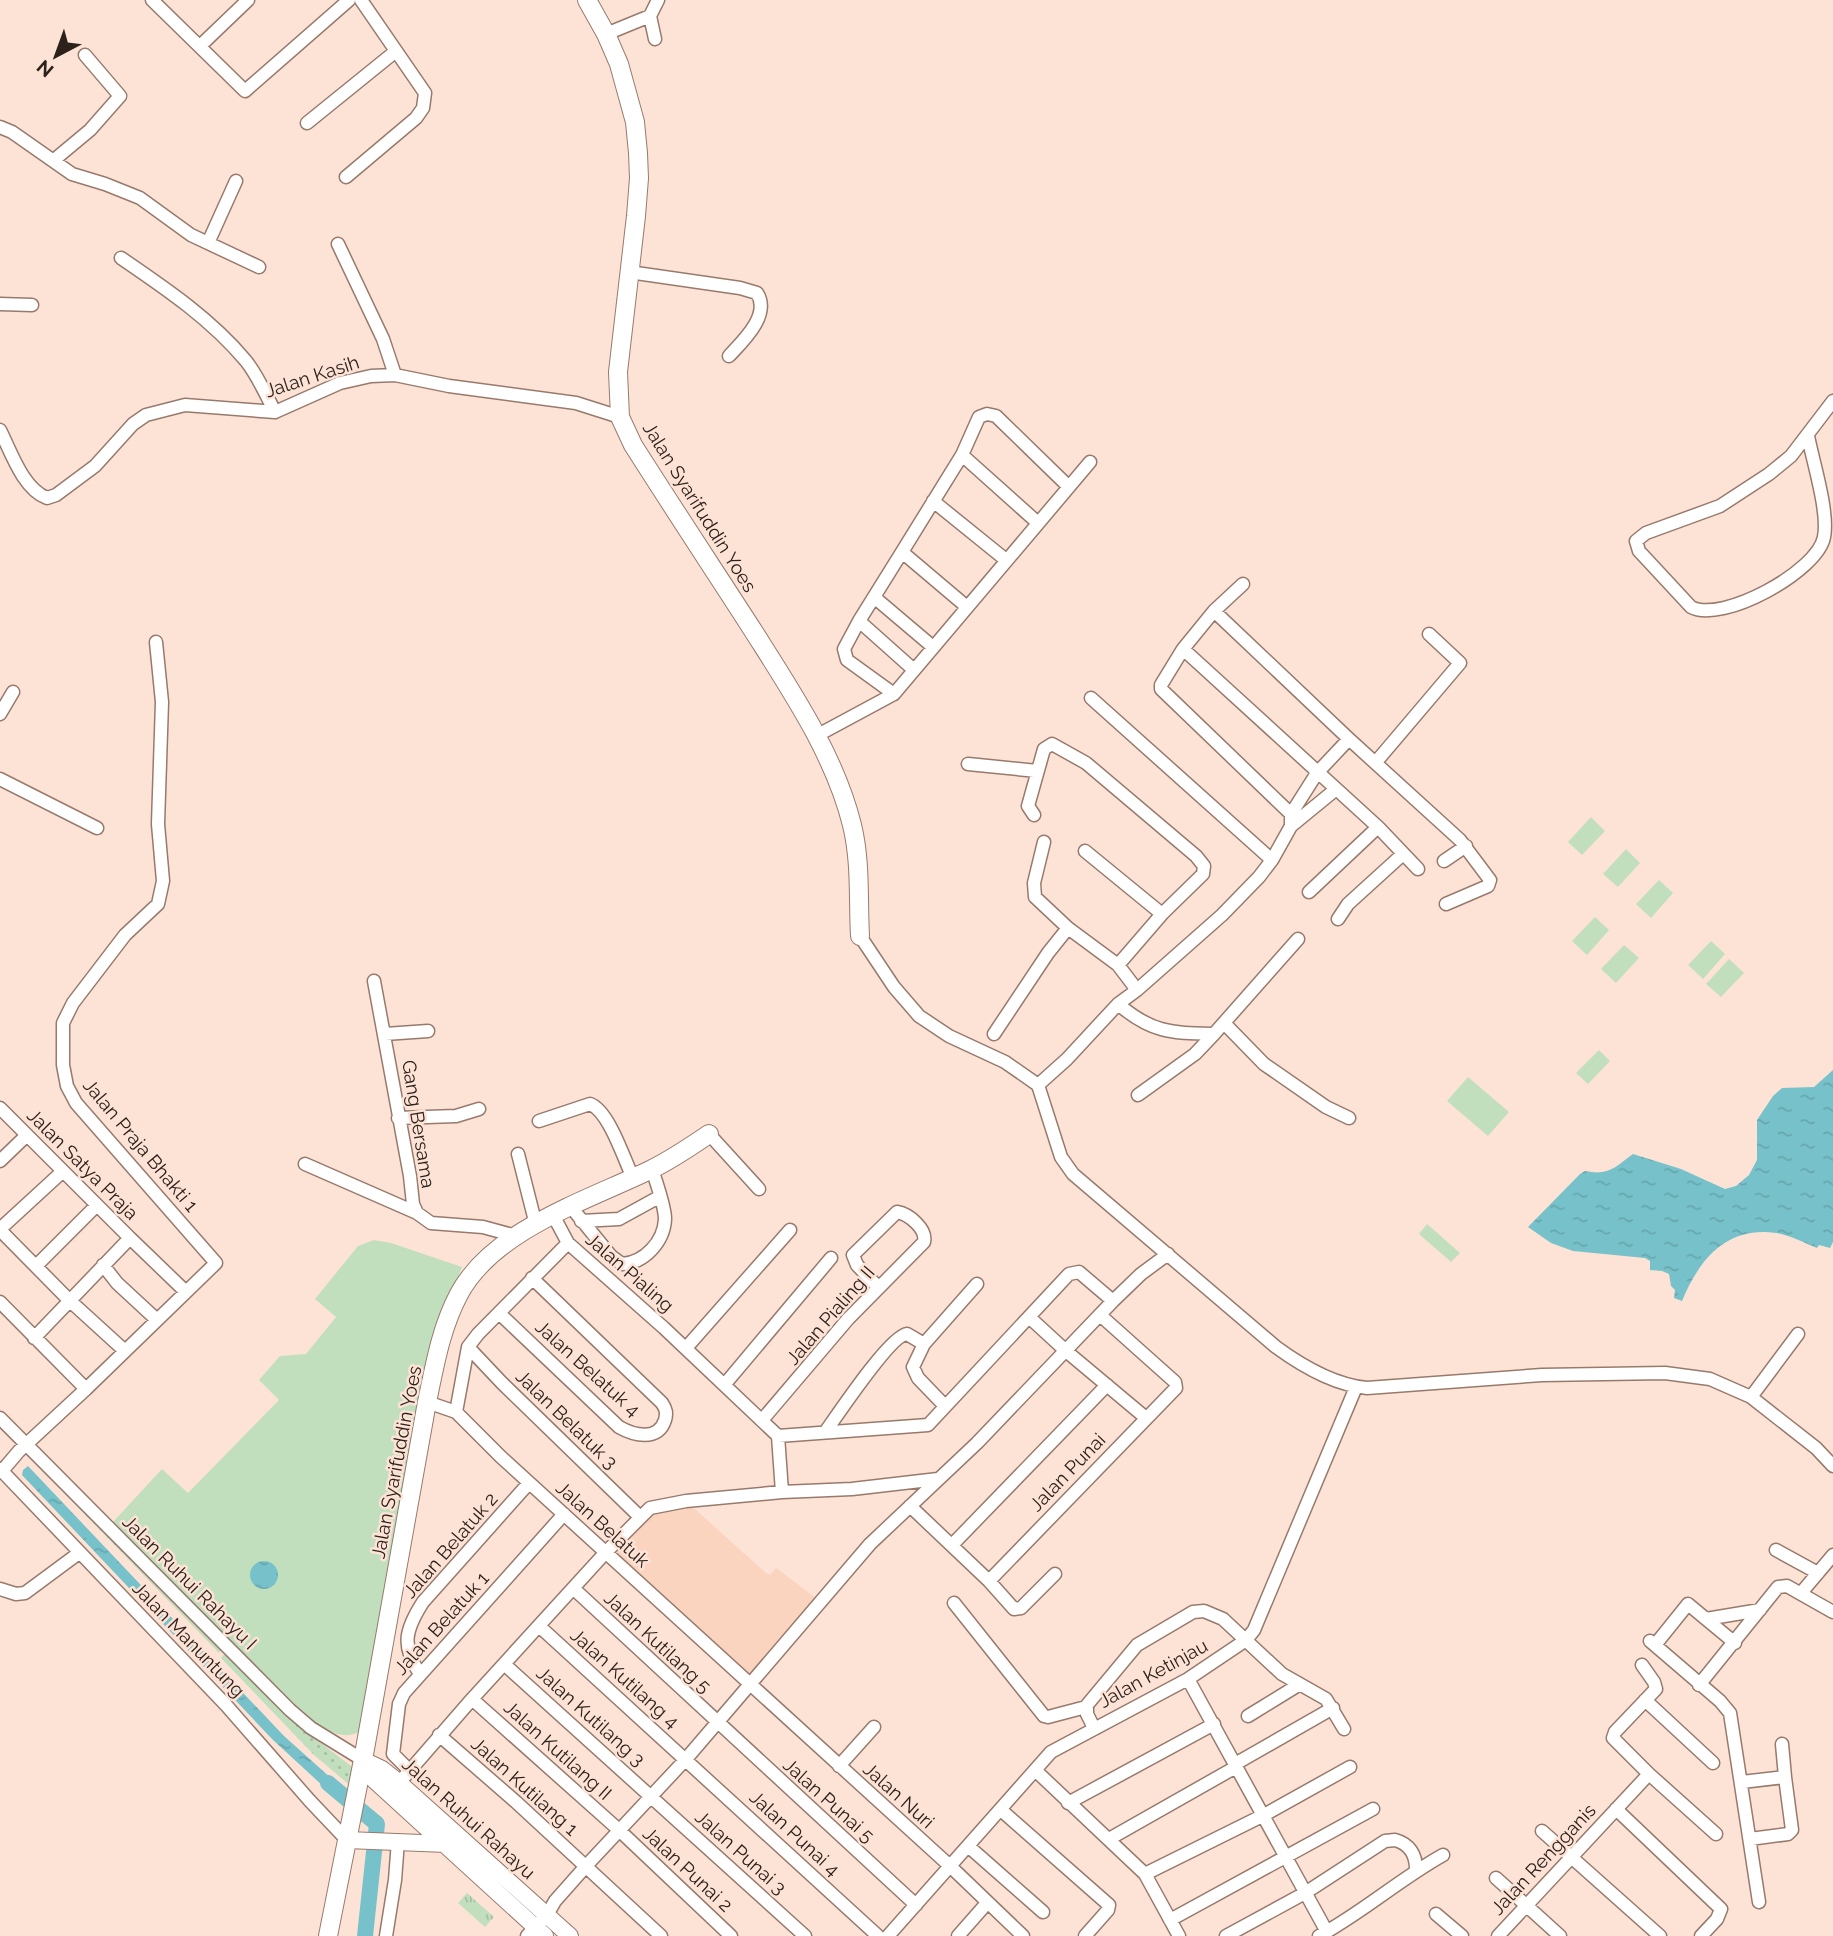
<svg xmlns="http://www.w3.org/2000/svg" width="1833" height="1936" viewBox="0 0 1833 1936" font-family="Raleway,sans-serif">
  <style>
    .built { fill: #fbd4c0 }
    .grass { fill: url(#grass-dots) }
    .park { fill: url(#park-tufts) }
    .pitch { fill: #c1dfbd }
    .water { fill: url(#water-ripples) }
    .lines { fill: none; stroke-linecap: round; stroke-linejoin: round }
    .river { stroke: #77c2ca; stroke-width: 16 }
    .minor-casing { stroke: #977a6c; stroke-width: 15 }
    .major-casing { stroke: #977a6c; stroke-width: 18 }
    .highway-casing { stroke: #977a6c; stroke-width: 20 }
    .minor { stroke: #fff; stroke-width: 12 }
    .major { stroke: #fff; stroke-width: 16 }
    .highway { stroke: #fff; stroke-width: 18 }
    .labels { text-anchor: middle; stroke-width: 5; stroke-linejoin: round; paint-order: stroke }
    .street-label { font-size: 19px; fill: #2d211b; stroke: #fde3d6 }
  </style>
  <defs>
    <pattern id="grass-dots" width="8" height="8" patternUnits="userSpaceOnUse" patternTransform="scale(1.75)"><rect width="8" height="8" fill="#c1dfbd"/><path d="M2 2h.1M6 6h.1" fill="none" stroke="#a6bfa2" stroke-width="1.8" stroke-linecap="round"/></pattern>
    <pattern id="park-tufts" width="24" height="20" patternUnits="userSpaceOnUse" patternTransform="scale(1.75)"><rect width="24" height="20" fill="#c1dfbd"/><path d="M3 7l-1-3M5 7V3M7 7l1-3M15 17l-1-3M17 17v-4M19 17l1-3" fill="none" stroke="#a6bfa2"/></pattern>
    <pattern id="water-ripples" width="26" height="14" patternUnits="userSpaceOnUse" patternTransform="scale(1.75)"><rect width="26" height="14" fill="#77c2ca"/><path d="M2 4q2-2 4 0t4 0M15 11q2-2 4 0t4 0" fill="none" stroke="#67a6ad"/></pattern>
  </defs>
  <rect width="100%" height="100%" fill="#fde3d6"/>
  <path class="built" d="M686,1501L766,1573L770,1575L776,1568L820,1601L750,1680L612,1551L652,1510Z"/>
  <path class="grass" d="M40,1459L224,1647L219,1653L36,1464Z
    M227,1651L301,1728L355,1769L353,1788L313,1754L221,1658Z"/>
  <path class="park" d="M467,1893L494,1917L485,1927L458,1903Z"/>
  <path class="pitch" d="M1591,817L1605,831L1582,855L1568,842Z
    M1626,849L1640,863L1618,887L1603,874Z
    M1659,880L1673,893L1651,918L1636,904Z
    M1595,917L1609,930L1587,955L1572,941Z
    M1711,941L1725,954L1703,979L1688,965Z
    M1624,945L1639,958L1616,983L1601,969Z
    M1729,959L1744,973L1721,997L1706,984Z
    M1599,1050L1610,1061L1588,1084L1576,1073Z
    M1468,1077L1509,1112L1488,1136L1447,1101Z
    M1427,1224L1460,1253L1451,1262L1419,1234Z
    M374,1240L391,1243L462,1267L423,1371L361,1730C343,1745 317,1724 302,1713L113,1522L162,1469L188,1493L279,1400L259,1380L280,1356L306,1354L336,1317L315,1299L358,1246Z"/>
  <path class="water" d="M1833,1070V1242L1830,1248L1819,1245L1817,1248C1804,1243 1790,1235 1776,1233C1726,1226 1699,1260 1682,1301L1674,1298L1675,1290L1671,1286L1669,1274L1662,1271L1650,1270V1261L1645,1258L1573,1251L1551,1243L1528,1227L1580,1174L1585,1171C1609,1176 1615,1167 1633,1154L1681,1169L1725,1189L1736,1186L1749,1175L1757,1160V1120L1773,1096L1782,1088L1814,1087Z
    M28,1466L284,1736L332,1779L323,1786L273,1740L22,1475L23,1470Z
    M250 1575a14 14 0 1 1 28 0a14 14 0 1 1-28 0Z"/>
  <g class="lines">
    <path class="river" d="M328,1783L377,1824L365,1936"/>
    <g class="minor-casing">
      <path id="minor" d="M152,0L245,91L349,0
        M650,16L655,39
        M606,34L650,16L658,0
        M200,46L248,0
        M307,123L396,51
        M0,127L12,132L72,174L105,184L140,198L191,235L259,267
        M54,160L90,130L120,96L85,55
        M346,177L416,118L423,108L425,93L361,0
        M208,243L236,181
        M338,244L383,339L395,375
        M121,258C165,288 211,319 246,361C258,376 266,395 275,412
        M629,272L740,288L757,293C771,315 743,341 729,356
        M0,304L32,305
        M0,430C11,452 23,489 47,498L56,495L95,466L133,424L146,415L185,405L275,412L340,383L371,376L395,375L449,386L576,403L620,417
        M1808,436C1813,462 1829,512 1824,537C1818,571 1722,624 1691,607L1639,551L1636,541L1646,533L1720,506L1769,474L1791,456L1833,401
        M962,455L979,417L987,414L996,416L1069,487
        M933,501L1006,560
        M902,552L962,455L1038,523
        M1243,584L1214,611L1349,739L1460,840L1490,880L1488,886L1446,904
        M874,597L933,647
        M1214,611L1183,649L1161,685V689L1291,814
        M859,621L914,670
        M1183,649L1378,827L1418,869
        M894,694L847,660L844,649L859,621L902,552L967,607
        M1091,698L1272,860
        M0,714L13,692
        M816,736L894,694L1090,462
        M1376,762L1460,663L1429,634
        M968,764L1037,771
        M0,779L97,828
        M1034,815L1028,806L1044,749L1052,744L1086,763L1196,856L1204,866L1203,874L1162,914L1118,965L1068,928L1035,897L1034,883L1044,842
        M1291,826L1335,790
        M1085,851L1162,914
        M1444,861L1466,846
        M1309,892L1378,827
        M1338,919L1348,904L1403,854
        M860,936L894,987L919,1016L949,1036L1005,1062L1038,1085L1061,1157L1073,1174L1276,1347C1302,1366 1335,1385 1367,1388L1542,1375L1665,1373L1710,1379L1751,1397L1816,1448L1833,1466
        M1118,965L1137,990
        M374,981L410,1176L413,1204L417,1213L431,1223L483,1227L516,1236
        M1118,1004C1152,1033 1171,1033 1214,1034L1298,939
        M1224,1023L1264,1064L1326,1107L1349,1118
        M385,1034L428,1031
        M994,1034L1048,953L1068,928
        M1038,1085L1067,1059L1118,1004L1137,990L1222,915L1259,877L1272,860L1291,826V814L1317,773L1349,739
        M1138,1095L1195,1054L1214,1034
        M0,1108L130,1238L34,1338
        M398,1118L456,1116L479,1109
        M539,1121L590,1104C609,1111 624,1159 633,1178
        M709,1134L759,1189
        M518,1154L536,1225
        M0,1161L27,1135
        M305,1164L417,1213
        M571,1207L611,1256L622,1264C644,1263 664,1242 665,1219C665,1206 656,1182 652,1169
        M553,1215L568,1243
        M581,1221L619,1219L659,1197
        M0,1229L62,1172
        M0,1230L69,1300L125,1351
        M130,1238L186,1292
        M103,1265L117,1283L157,1320
        M36,1266L96,1206
        M0,1302L86,1389L19,1451L2,1471
        M499,1313L619,1427C633,1435 658,1442 665,1420C667,1413 666,1409 662,1403L532,1278
        M1029,1317L1066,1351L1146,1418
        M468,1347L502,1383L640,1517
        M686,1348L790,1230
        M725,1384L831,1258
        M86,1389L216,1263L76,1103L67,1086L63,1065V1023L73,1003L125,935L158,904L163,881L158,824L162,702L156,642
        M1751,1397L1798,1334
        M427,1402L456,1412L501,1457L950,1866L1023,1936
        M945,1406L918,1378L913,1367L924,1344L977,1284
        M456,1412L468,1347L478,1334L568,1243L664,1328L778,1436L782,1492
        M0,1418L290,1710L311,1728L363,1760
        M763,1419L848,1319L924,1242C927,1229 909,1214 897,1212L853,1255L857,1265L878,1287
        M826,1431C838,1414 891,1335 907,1334L924,1344
        M778,1436L928,1425L1069,1274L1079,1272L1113,1301
        M0,1469L226,1705L310,1801L347,1840
        M910,1506L989,1581L1176,1388L1175,1382L1100,1315
        M952,1545L1107,1385
        M1776,1550L1818,1573
        M989,1581L1014,1609L1021,1608L1055,1574
        M0,1589L16,1594L25,1593L79,1553
        M574,1589L916,1905
        M1801,1593L1833,1555
        M954,1603L1044,1716L1048,1717L1086,1707
        M539,1626L878,1936
        M1650,1641L1720,1701L1730,1713L1759,1902
        M1735,1643L1706,1619L1760,1610
        M1655,1645L1688,1604L1706,1619
        M504,1664L805,1936
        M420,1674C401,1646 405,1630 423,1602L529,1483
        M1188,1679L1327,1932
        M1699,1685L1778,1587L1787,1586L1833,1612
        M472,1699L619,1830L731,1936
        M1645,1700L1713,1763
        M1248,1716L1300,1684
        M1094,1728L1087,1714V1705L1137,1645L1193,1612L1204,1611L1223,1619L1282,1674L1326,1699L1344,1729
        M439,1735L516,1802L661,1936
        M1782,1744L1785,1777
        M1235,1764L1333,1708
        M839,1766L874,1727
        M409,1770L393,1754L399,1704L404,1693L564,1514
        M1035,1770L1145,1874L1179,1936
        M1649,1774L1716,1834
        M1742,1782L1785,1777L1792,1830L1788,1834L1750,1839
        M399,1783L472,1699L606,1552L650,1508L686,1501L782,1492L852,1489L938,1479
        M1068,1803L1214,1724
        M1616,1809L1721,1909L1717,1919L1701,1936
        M1001,1810L1109,1905L1108,1910L1085,1936
        M1542,1831L1660,1936
        M1109,1839L1236,1767
        M968,1846L1043,1912
        M1145,1874L1264,1815L1350,1767
        M1496,1878L1560,1936
        M1436,1914L1462,1936
        M1170,1920L1373,1809
        M386,1936L395,1880L398,1841
        M527,1936L547,1915L555,1901L586,1866L686,1759L870,1544L977,1443L1113,1301L1141,1274L1168,1254
        M888,1936L1051,1752L1188,1679L1246,1640L1254,1630L1356,1387
        M958,1936L987,1903
        M1226,1936L1305,1893L1385,1841L1395,1840C1410,1844 1416,1855 1416,1869
        M1319,1936C1363,1912 1400,1879 1443,1855
        M1498,1936L1649,1774L1613,1738L1615,1732L1656,1689L1654,1682L1642,1665"/>
    </g>
    <g class="major-casing">
      <path id="major" d="M363,1760L382,1769L396,1780L570,1936
        M363,1760L373,1779L545,1936
        M347,1840L446,1844"/>
    </g>
    <g class="highway-casing">
      <path id="highway" d="M587,0L606,34L619,64L635,122L638,153L639,178L636,216L618,372L620,417L633,445C673,508 714,570 754,632C792,692 835,756 852,825C861,862 858,899 860,936
        M328,1936L363,1760L427,1402C435,1364 441,1328 459,1294C493,1230 588,1200 650,1170C671,1160 690,1147 709,1134"/>
    </g>
    <use href="#minor" class="minor"/>
    <use href="#major" class="major"/>
    <use href="#highway" class="highway"/>
  </g>
  <g class="labels">
    <g class="street-label">
      <text transform="translate(312 376) rotate(-18)" y="7">Jalan Kasih</text>
      <text transform="translate(700 507) rotate(58)" y="7">Jalan Syarifuddin Yoes</text>
      <text transform="translate(419 1124) rotate(81)" y="7">Gang Bersama</text>
      <text transform="translate(141 1145) rotate(50)" y="7">Jalan Praja Bhakti 1</text>
      <text transform="translate(83 1164) rotate(45)" y="7">Jalan Satya Praja</text>
      <text transform="translate(630 1272) rotate(41)" y="7">Jalan Pialing</text>
      <text transform="translate(830 1315) rotate(-49)" y="7">Jalan Pialing II</text>
      <text transform="translate(588 1368) rotate(42)" y="7">Jalan Belatuk 4</text>
      <text transform="translate(567 1419) rotate(44)" y="7">Jalan Belatuk 3</text>
      <text transform="translate(396 1462) rotate(-79)" y="7">Jalan Syarifuddin Yoes</text>
      <text transform="translate(1067 1472) rotate(-46)" y="7">Jalan Punai</text>
      <text transform="translate(603 1524) rotate(42)" y="7">Jalan Belatuk</text>
      <text transform="translate(450 1545) rotate(-49)" y="7">Jalan Belatuk 2</text>
      <text transform="translate(190 1582) rotate(45)" y="7">Jalan Ruhui Rahayu I</text>
      <text transform="translate(441 1623) rotate(-48)" y="7">Jalan Belatuk 1</text>
      <text transform="translate(189 1639) rotate(46)" y="7">Jalan Manuntung</text>
      <text transform="translate(658 1642) rotate(43)" y="7">Jalan Kutilang 5</text>
      <text transform="translate(1153 1673) rotate(-29)" y="7">Jalan Ketinjau</text>
      <text transform="translate(625 1678) rotate(42)" y="7">Jalan Kutilang 4</text>
      <text transform="translate(591 1716) rotate(42)" y="7">Jalan Kutilang 3</text>
      <text transform="translate(558 1750) rotate(42)" y="7">Jalan Kutilang II</text>
      <text transform="translate(525 1786) rotate(42)" y="7">Jalan Kutilang 1</text>
      <text transform="translate(899 1795) rotate(42)" y="7">Jalan Nuri</text>
      <text transform="translate(829 1800) rotate(42)" y="7">Jalan Punai 5</text>
      <text transform="translate(469 1818) rotate(42)" y="7">Jalan Ruhui Rahayu</text>
      <text transform="translate(795 1833) rotate(43)" y="7">Jalan Punai 4</text>
      <text transform="translate(741 1852) rotate(42)" y="7">Jalan Punai 3</text>
      <text transform="translate(1543 1859) rotate(-47)" y="7">Jalan Rengganis</text>
      <text transform="translate(688 1869) rotate(43)" y="7">Jalan Punai 2</text>
    </g>
  </g>
  <g transform="translate(56 56) rotate(221)" stroke="#fde3d6" stroke-width="5" paint-order="stroke">
  <path d="M0-5L12 26L0 18L-12 26Z" fill="#2d211b"/>
  <text y="-10" font-size="19" font-weight="bold" text-anchor="middle" fill="#2d211b">N</text>
  </g>
</svg>
